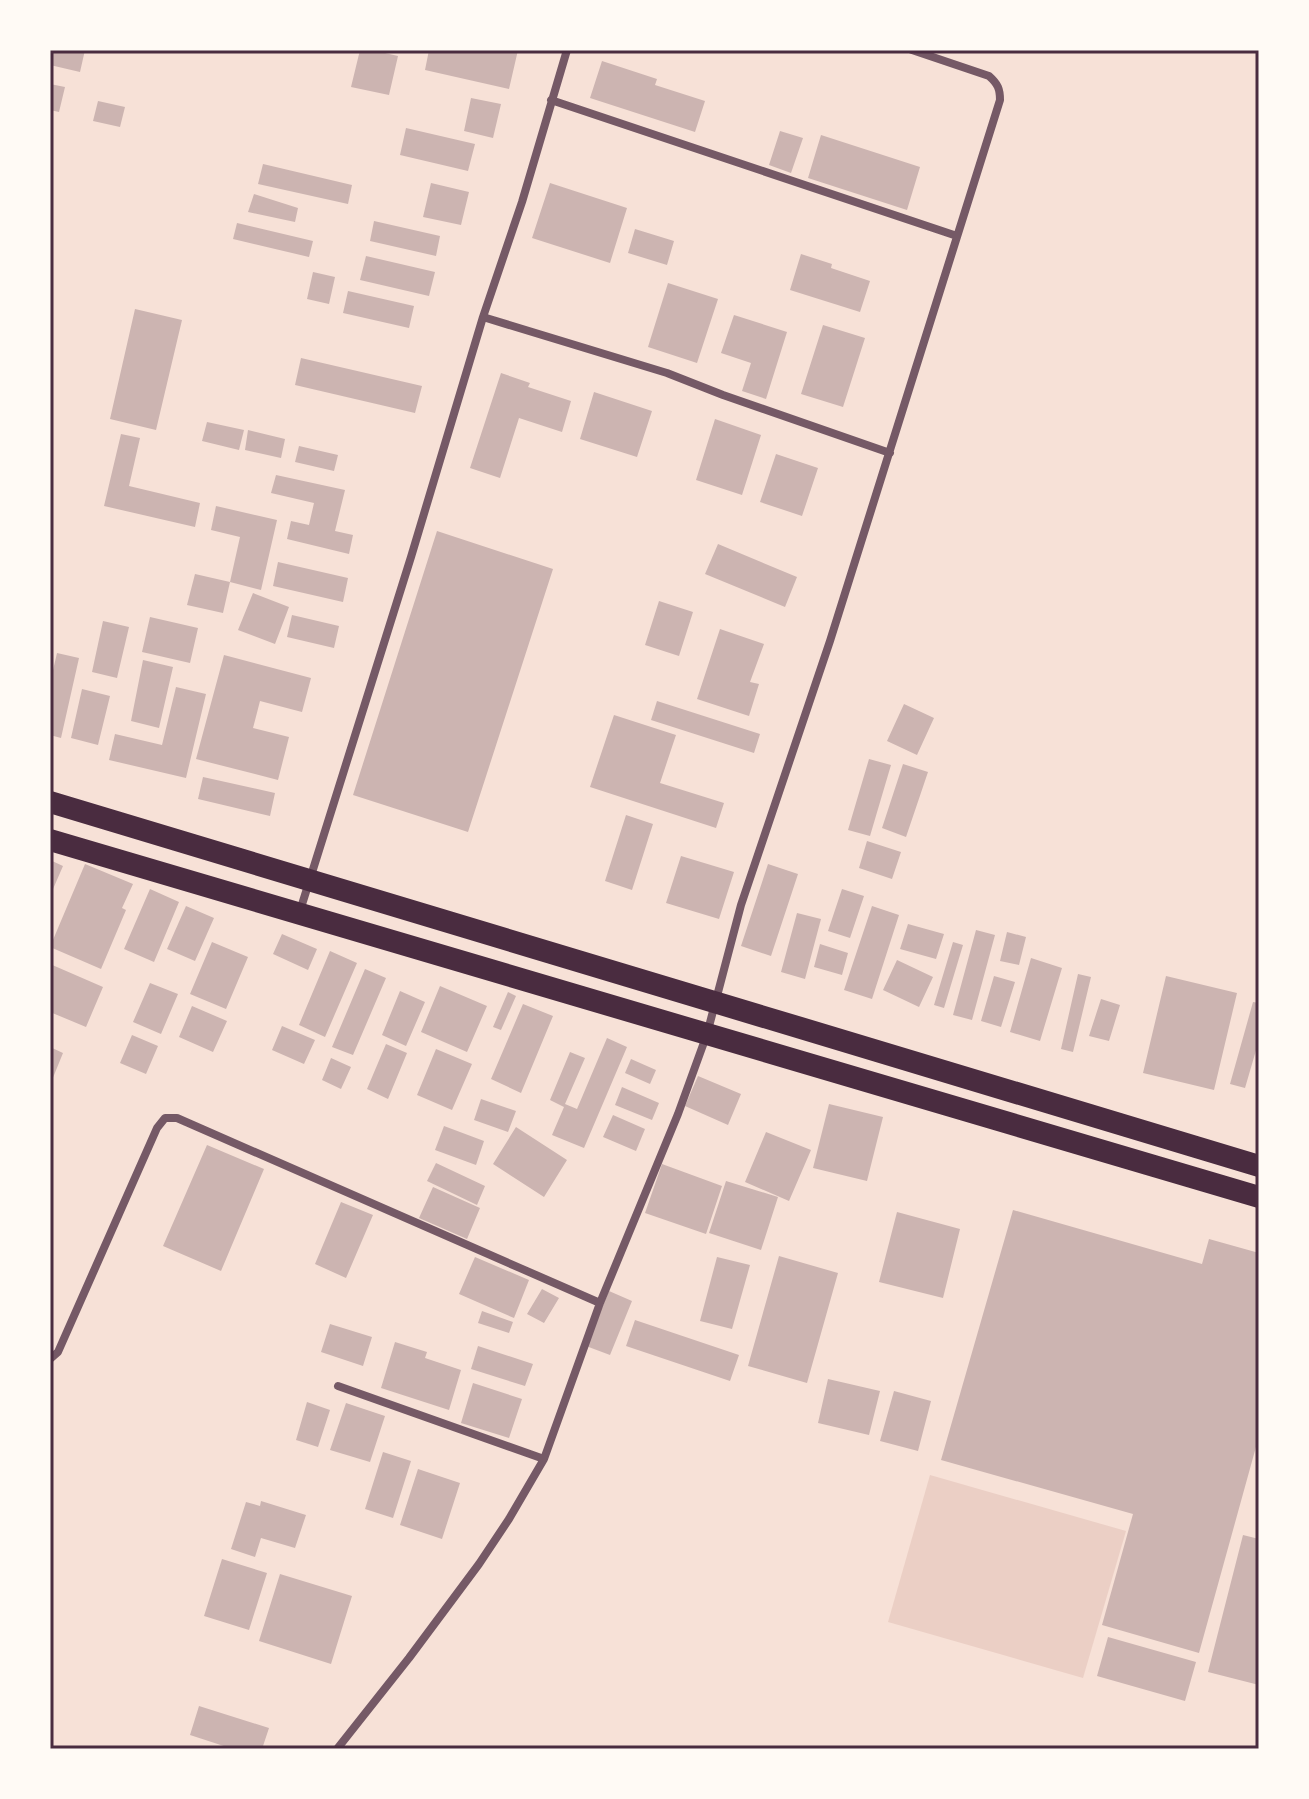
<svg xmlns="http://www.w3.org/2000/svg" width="1309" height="1799" viewBox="0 0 1309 1799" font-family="'DM Sans',sans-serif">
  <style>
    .green { fill: #ebcfc5 }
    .building { fill: #ccb4b1 }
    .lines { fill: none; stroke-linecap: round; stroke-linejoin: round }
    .minor { stroke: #755966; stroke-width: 8 }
    .trunk { stroke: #4a2c40; stroke-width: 22 }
    .neatline { fill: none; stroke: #4a2c40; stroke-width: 3 }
  </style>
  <rect width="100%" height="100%" fill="#f7e1d7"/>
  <path class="green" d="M930,1475L1126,1531L1083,1678L888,1622Z"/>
  <path class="building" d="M50,50H85L80,72L50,65Z
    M360,50H372L398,56L389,95L351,87Z
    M429,50H518L509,89L425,70Z
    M602,61L657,79L655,85L705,101L695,132L590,98Z
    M50,84L65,87L59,112L50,110Z
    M471,98L501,104L493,138L464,131Z
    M98,101L125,107L120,127L93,121Z
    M406,128L475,144L468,171L400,155Z
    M780,131L803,138L791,173L769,165Z
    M821,135L920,167L907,210L808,178Z
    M263,164L352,185L348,204L258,184Z
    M431,183L469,192L461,225L423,217Z
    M550,183L627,208L610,263L532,238Z
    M254,194L298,208L295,222L248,212Z
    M374,221L440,236L436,256L370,241Z
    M237,223L313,241L309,257L233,239Z
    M635,229L674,241L667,265L628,253Z
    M801,254L832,264L831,268L870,281L860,312L790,290Z
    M366,256L435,272L429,296L360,280Z
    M313,272L335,277L329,304L307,299Z
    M668,283L718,299L697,363L648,347Z
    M348,291L414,306L409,328L343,313Z
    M135,309L182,320L156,430L110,419Z
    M734,315L787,332L766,399L742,391L751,363L721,353Z
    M823,325L865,338L843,407L801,394Z
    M301,358L422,386L415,413L295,385Z
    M501,373L530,383L528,387L571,401L562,432L519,418L500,478L470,468Z
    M594,392L652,411L637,457L580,439Z
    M715,419L761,435L742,495L696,480Z
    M207,422L244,430L239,450L202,441Z
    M248,430L285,439L281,458L245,450Z
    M121,434L140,438L129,486L200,503L195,527L104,506Z
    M299,446L338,455L334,471L295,462Z
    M776,454L818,468L802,516L760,502Z
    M276,475L345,490L335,531L353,535L349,554L287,539L291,521L309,525L314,503L271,493Z
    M216,506L277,520L261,590L230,582L240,537L211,530Z
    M437,531L553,569L468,832L353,795Z
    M718,544L797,577L785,607L705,574Z
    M278,562L348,578L343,602L273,586Z
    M195,574L230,582L223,613L187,605Z
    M253,593L289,607L275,644L238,630Z
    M659,601L693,612L679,656L645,645Z
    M292,615L339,626L334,648L287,637Z
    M150,617L198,628L190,663L142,652Z
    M103,621L129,627L117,678L92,672Z
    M720,629L764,644L750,682L759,684L749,716L697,699Z
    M57,653L79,658L61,738L50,735V683Z
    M224,655L311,678L302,712L260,701L253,728L289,737L278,780L196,759Z
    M143,660L173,667L159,728L131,721Z
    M176,687L206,694L186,778L109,760L115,734L162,745Z
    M82,689L110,696L98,745L71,738Z
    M657,701L760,734L754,753L651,720Z
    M904,704L934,718L917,755L887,741Z
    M614,715L676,735L660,783L724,803L716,828L590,787Z
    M869,759L891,765L870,836L848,830Z
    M903,764L928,772L906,837L882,828Z
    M203,777L275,793L270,816L198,799Z
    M626,815L653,824L632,890L605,881Z
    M867,841L901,852L892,879L859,868Z
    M681,856L734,872L719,919L666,903Z
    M50,860L63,866L50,896Z
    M85,864L133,884L122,908L126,910L101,969L50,947Z
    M768,864L798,874L771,956L741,946Z
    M150,889L179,902L154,962L124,949Z
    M842,889L864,896L850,938L828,931Z
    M186,906L214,918L195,961L167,949Z
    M872,906L899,915L872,999L844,990Z
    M797,913L821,919L805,979L781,972Z
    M908,924L944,934L936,959L900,949Z
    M976,930L995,935L972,1020L953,1015Z
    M1007,932L1026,937L1019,965L1000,961Z
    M282,934L317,949L308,970L273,954Z
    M212,942L248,957L226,1009L190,994Z
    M953,942L963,945L944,1008L934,1005Z
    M820,944L848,953L842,975L814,967Z
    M330,951L357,963L325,1037L299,1025Z
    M1031,958L1062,968L1040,1041L1010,1032Z
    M897,960L933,977L919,1007L883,990Z
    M50,964L103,987L86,1027L50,1012Z
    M365,969L386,978L353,1055L332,1047Z
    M1078,974L1091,977L1073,1052L1061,1049Z
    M994,976L1015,982L1001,1027L981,1021Z
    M1166,976L1237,993L1214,1090L1143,1073Z
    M150,983L178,994L161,1034L133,1022Z
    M440,986L487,1006L467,1052L421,1032Z
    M400,991L425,1002L406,1046L382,1035Z
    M508,992L516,996L501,1030L493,1027Z
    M1101,999L1120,1005L1109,1041L1089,1036Z
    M1253,1002L1259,1003V1040L1245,1088L1230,1084Z
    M523,1004L553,1016L521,1093L491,1079Z
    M192,1006L227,1021L213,1052L179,1037Z
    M282,1026L315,1040L304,1064L272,1050Z
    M132,1035L158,1046L146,1074L120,1063Z
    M607,1038L627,1047L584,1148L552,1135L564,1107L550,1100L570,1052L585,1058L565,1104L577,1109Z
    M386,1044L407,1053L388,1099L367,1089Z
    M50,1047L63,1053L50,1085Z
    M436,1049L472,1064L452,1110L417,1095Z
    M331,1058L351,1067L341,1089L322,1080Z
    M631,1059L656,1070L650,1084L625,1073Z
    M698,1076L741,1094L728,1125L685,1106Z
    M622,1087L659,1103L652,1120L615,1105Z
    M481,1099L516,1111L508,1132L474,1120Z
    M829,1104L883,1117L867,1181L813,1168Z
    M613,1115L645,1129L636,1151L603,1137Z
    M444,1126L484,1141L476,1165L435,1150Z
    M516,1127L567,1160L544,1197L493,1164Z
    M766,1132L811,1150L789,1201L745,1182Z
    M207,1145L264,1169L221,1271L163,1246Z
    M436,1163L485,1186L477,1205L427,1181Z
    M662,1164L722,1186L706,1234L645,1213Z
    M726,1181L778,1197L761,1250L709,1233Z
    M433,1187L480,1208L467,1239L419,1218Z
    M341,1202L373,1215L346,1278L315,1264Z
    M1013,1210L1202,1264L1209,1239L1259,1253V1436L1199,1653L1102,1625L1133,1514L941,1460Z
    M897,1212L960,1229L943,1298L879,1282Z
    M779,1256L838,1273L807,1383L748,1366Z
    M475,1257L529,1280L514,1318L459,1294Z
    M717,1257L750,1265L732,1329L700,1321Z
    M542,1289L559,1298L544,1323L527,1314Z
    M609,1291L632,1301L610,1355L586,1346Z
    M482,1311L513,1322L509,1333L478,1323Z
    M635,1320L739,1355L730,1381L626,1346Z
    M330,1324L372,1337L363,1366L321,1352Z
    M395,1342L427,1352L425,1358L461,1370L449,1410L381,1388Z
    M478,1346L533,1364L525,1386L471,1369Z
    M828,1379L880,1391L869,1435L818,1423Z
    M473,1383L522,1399L509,1438L461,1423Z
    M894,1391L931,1401L918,1451L880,1441Z
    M307,1402L330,1410L318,1447L296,1440Z
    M346,1403L385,1416L370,1462L330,1450Z
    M383,1452L411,1461L393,1518L365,1509Z
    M418,1469L460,1483L442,1539L400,1525Z
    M261,1501L306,1515L295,1548L261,1538L255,1557L231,1549L246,1502L260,1506Z
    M1243,1535L1259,1539V1685L1208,1672Z
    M222,1559L267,1573L249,1630L204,1616Z
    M280,1574L352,1596L331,1664L259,1641Z
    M1108,1637L1196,1662L1185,1701L1097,1676Z
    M199,1706L269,1728L262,1749H233L190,1735Z"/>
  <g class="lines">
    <path class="minor" d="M551,100L957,236
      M483,317L667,373L723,395L890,453
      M299,914L411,557L483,317L522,202L567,50
      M50,1359L58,1352L157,1128L165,1118H177L600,1303
      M338,1386L544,1459
      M337,1749L409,1658L479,1564L509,1519L544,1459L600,1303L678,1114L707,1034L741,905L830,641L1000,100C1000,89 998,84 989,76L912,50"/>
    <path class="trunk" d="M50,802L1259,1166
      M50,840L1259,1197"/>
  </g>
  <rect width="1309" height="1799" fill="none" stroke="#fffaf5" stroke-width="104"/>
  <rect x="52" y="52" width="1205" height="1695" class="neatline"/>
</svg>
